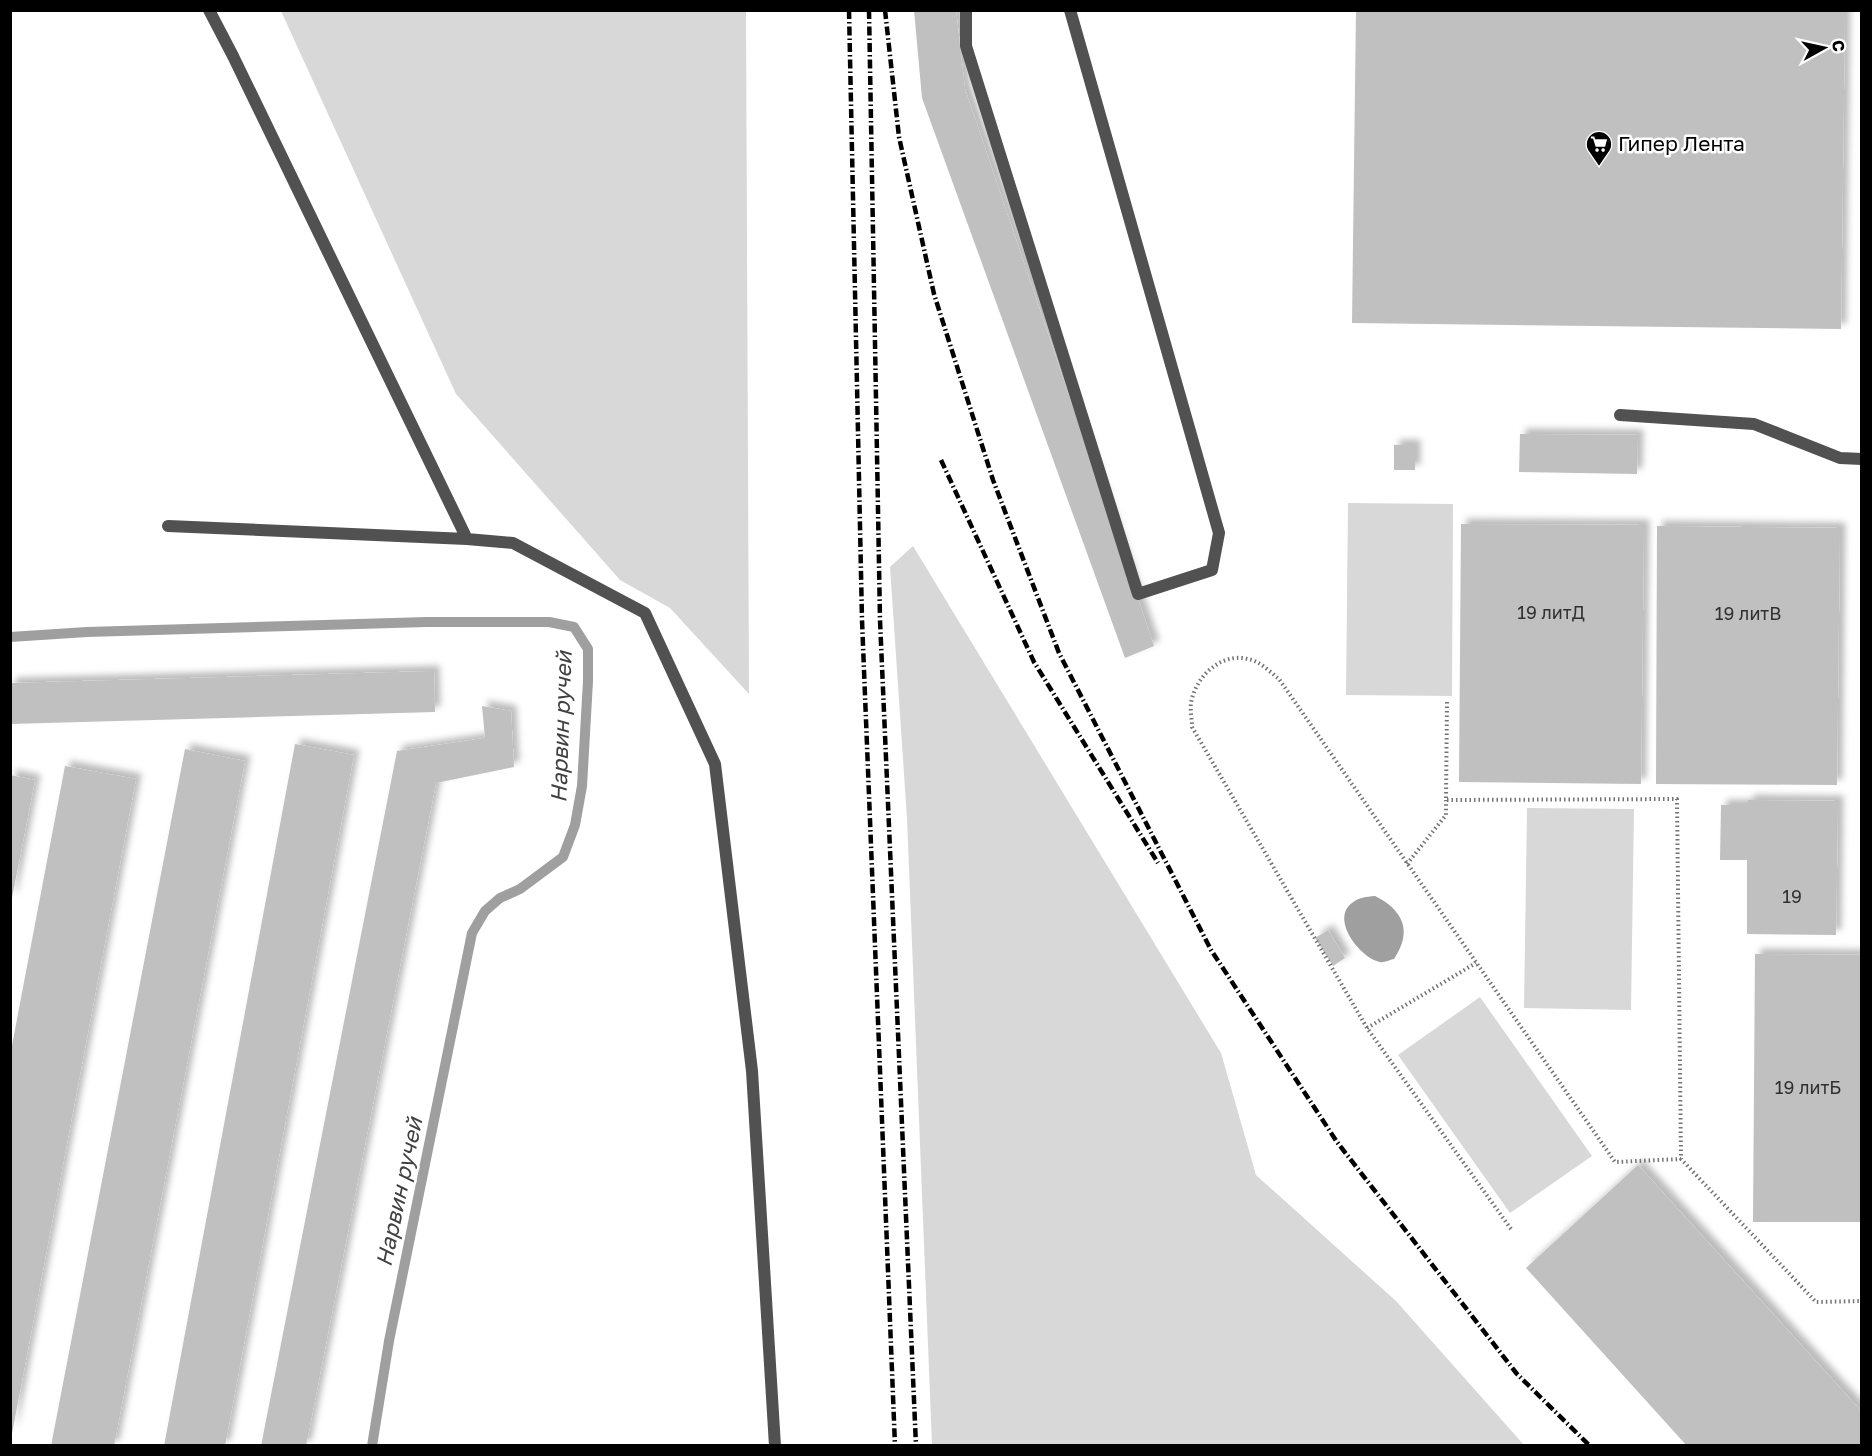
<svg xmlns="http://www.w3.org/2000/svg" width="1872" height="1456" viewBox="0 0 1872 1456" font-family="'Golos Text',sans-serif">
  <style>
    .green { fill: #d8d8d8 }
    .water { fill: #9f9f9f }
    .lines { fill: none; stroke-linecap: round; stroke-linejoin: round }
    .stream { stroke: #9f9f9f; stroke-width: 10 }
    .building { fill: #c0c0c0; filter: url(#shadow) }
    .path { stroke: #737373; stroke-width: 4; stroke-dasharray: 1.5 3; stroke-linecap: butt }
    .lane { stroke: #515151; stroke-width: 12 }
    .rail { stroke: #000; stroke-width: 4.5; stroke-dasharray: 9 3 1.5 3; stroke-linecap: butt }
    .labels { text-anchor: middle; stroke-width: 5; stroke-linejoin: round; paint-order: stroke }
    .number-label { font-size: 18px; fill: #303030 }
    .poi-label { font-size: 21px; fill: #000; stroke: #fff; text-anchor: start }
    .water-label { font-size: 22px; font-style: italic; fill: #404040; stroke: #fff }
  </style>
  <defs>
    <filter id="shadow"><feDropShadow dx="5.5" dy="-5.5" stdDeviation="3" flood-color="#0004"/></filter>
  </defs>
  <rect width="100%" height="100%" fill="#fff"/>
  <path class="green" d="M281,11H746L749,694L670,608L620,580L456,394Z
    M1348,503L1453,504L1452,696L1346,695Z
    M913,546L1221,1053L1256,1175L1396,1301L1524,1445H932L907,818L890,567Z
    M1527,808L1634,809L1631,1010L1524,1008Z
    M1480,997L1592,1156L1510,1213L1398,1055Z"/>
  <path class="water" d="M1375,896C1403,910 1413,931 1394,959C1389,960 1384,963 1380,962C1360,958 1330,919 1352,903C1359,897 1366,897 1375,896Z"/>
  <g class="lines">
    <path class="stream" d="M10,637L87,632L427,622H549L574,627L588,649V681L582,786L575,825L563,857L520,889L500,898L485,911L472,933L389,1341L372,1446"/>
  </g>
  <path class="building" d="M914,10H956L965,89L1154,646L1125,658L922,98Z
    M1356,10H1845L1841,329L1352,323Z
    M1520,434L1638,435L1637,474L1519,472Z
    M1394,445H1415V470H1394Z
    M1461,524L1644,525L1641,784L1459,782Z
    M1657,526L1840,528L1837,785L1656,784Z
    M434,671L435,712L10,724V683Z
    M482,706L511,711L514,767L436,783L306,1446H261L397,751L485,738Z
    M295,744L354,755L225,1446H164Z
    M185,749L245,761L114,1446H51Z
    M65,766L136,779L12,1434L10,1056Z
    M10,775L35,780L12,898L10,897Z
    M1748,800L1838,801L1836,935L1747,934V860H1720L1721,805H1748Z
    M1328,930L1345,958L1333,966L1315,938Z
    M1755,954L1862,955V1222H1753Z
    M1638,1165L1862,1412V1446H1687L1526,1268Z"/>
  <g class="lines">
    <path class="path" d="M1447,702L1446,800L1677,799L1681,1159L1816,1302L1862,1301
      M1407,864L1446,815V800
      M1367,1028L1476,963
      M1511,1229L1367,1028L1192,727C1192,719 1190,711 1191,703C1195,678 1220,652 1248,659C1260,661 1270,672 1279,679L1615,1162L1681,1159"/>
    <path class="lane" d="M209,10L233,56L467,539
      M966,10V46L1138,594L1212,570L1219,533L1070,10
      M1620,415L1754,424L1840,458L1862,459
      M168,526L467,539L513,543L645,613L715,764L752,1071L775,1446"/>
    <path class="rail" d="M849,10L862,620L895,1446
      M869,10L880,620L916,1446
      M885,10L899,137L934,294L993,480L1059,653L1211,950L1337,1142L1517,1374L1590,1446
      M941,460L1034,662L1158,863"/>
  </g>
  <defs>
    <g id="supermarket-pin" transform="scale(1.35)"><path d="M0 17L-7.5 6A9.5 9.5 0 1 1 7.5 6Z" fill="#000" stroke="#fff"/><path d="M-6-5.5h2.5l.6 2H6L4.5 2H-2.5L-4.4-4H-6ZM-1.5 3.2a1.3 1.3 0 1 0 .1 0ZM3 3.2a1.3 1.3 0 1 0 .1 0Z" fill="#fff"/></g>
  </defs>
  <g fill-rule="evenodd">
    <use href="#supermarket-pin" x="1599" y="144"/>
  </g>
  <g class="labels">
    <g class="number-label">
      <text x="1551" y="619">19 литД</text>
      <text x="1748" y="620">19 литВ</text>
      <text x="1792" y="903">19</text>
      <text x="1808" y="1094">19 литБ</text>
    </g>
    <g class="poi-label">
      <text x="1618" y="151">Гипер Лента</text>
    </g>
    <g class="water-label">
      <text transform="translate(561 727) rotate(-88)" y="8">Нарвин ручей</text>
      <text transform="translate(399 1192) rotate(-78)" y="8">Нарвин ручей</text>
    </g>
  </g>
  <rect width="1872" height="1456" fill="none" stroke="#000000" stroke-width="24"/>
  <g transform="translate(1824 48) rotate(82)" stroke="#ffffff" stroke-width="4.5" paint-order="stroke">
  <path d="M0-4.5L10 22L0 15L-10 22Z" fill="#000000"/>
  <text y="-9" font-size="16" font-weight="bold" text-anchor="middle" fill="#000000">С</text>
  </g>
</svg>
